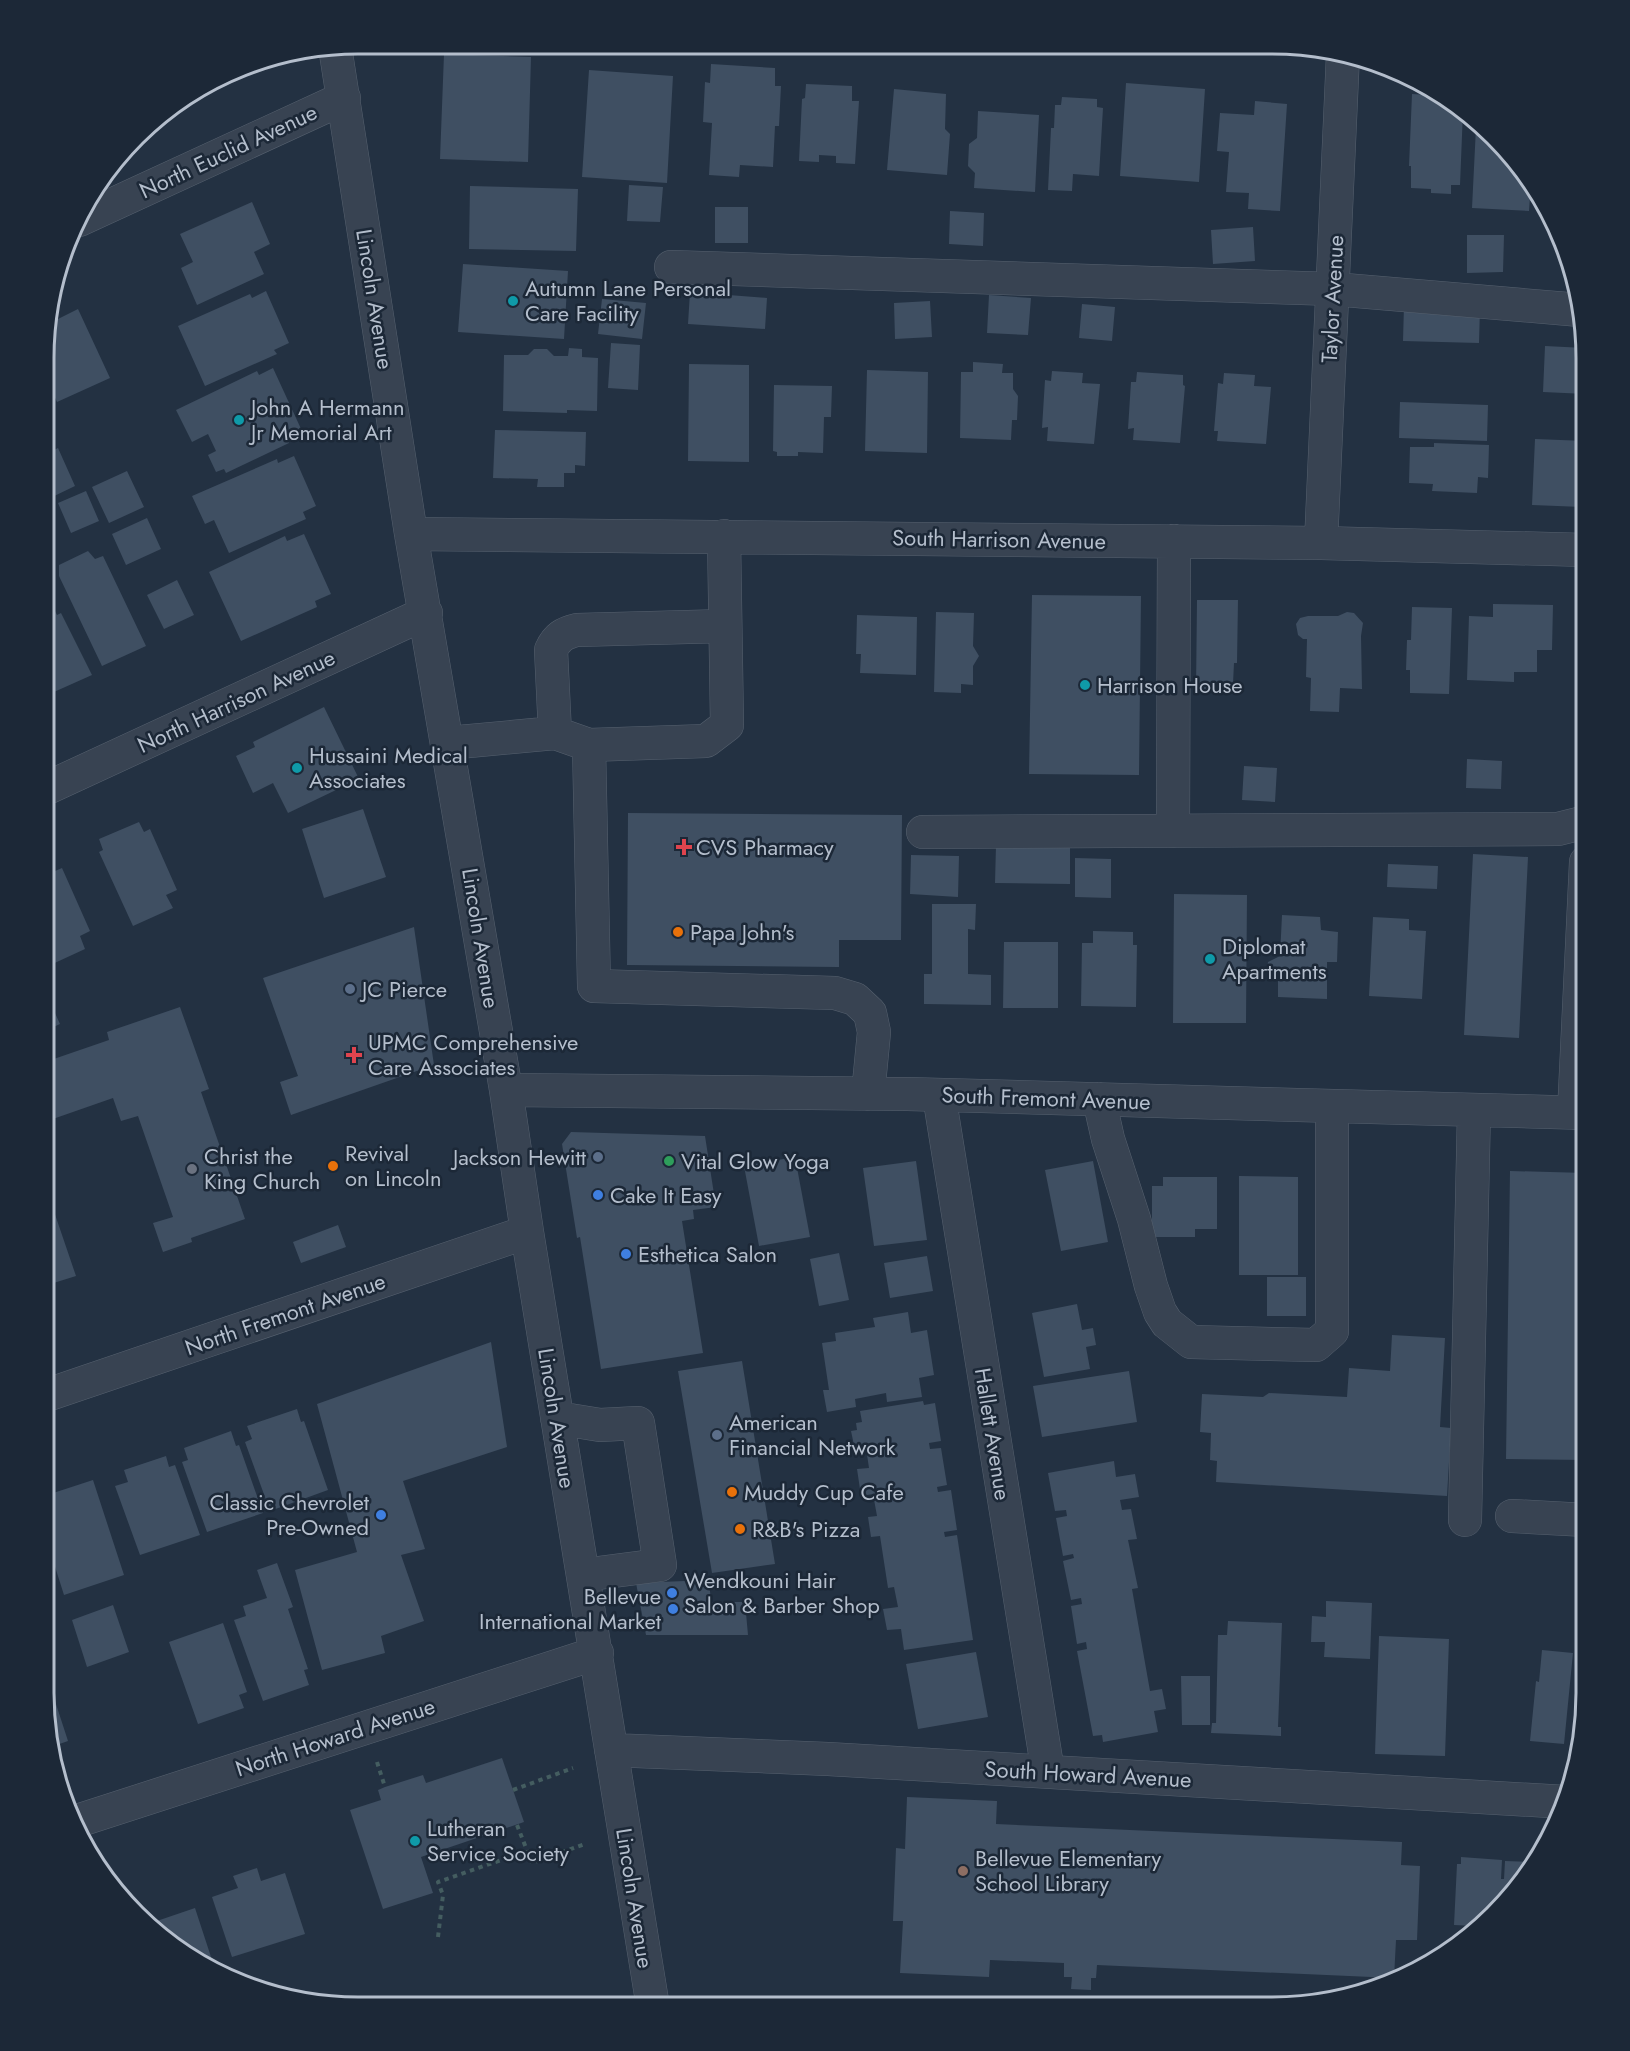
<svg xmlns="http://www.w3.org/2000/svg" width="1630" height="2051" viewBox="0 0 1630 2051" font-family="Jost,sans-serif">
  <style>
    .building { fill: #3f4f62 }
    .lines { fill: none; stroke-linecap: round; stroke-linejoin: round }
    .minor-casing { stroke: #56616f; stroke-width: 34 }
    .path { stroke: #445d60; stroke-width: 4; stroke-dasharray: 4.5 4.5; stroke-linecap: butt }
    .minor { stroke: #384352; stroke-width: 33 }
    .culture-dot { fill: #0f9aa8; stroke: #1c2837; stroke-width: 2 }
    .health-dot { fill: #e0444e; stroke: #1c2837; stroke-width: 2 }
    .food-dot { fill: #e8710a; stroke: #1c2837; stroke-width: 2 }
    .service-dot { fill: #5c6f8a; stroke: #1c2837; stroke-width: 2 }
    .leisure-dot { fill: #2e9e5b; stroke: #1c2837; stroke-width: 2 }
    .worship-dot { fill: #6b7280; stroke: #1c2837; stroke-width: 2 }
    .shop-dot { fill: #3f7fe0; stroke: #1c2837; stroke-width: 2 }
    .education-dot { fill: #8d6e63; stroke: #1c2837; stroke-width: 2 }
    .labels { text-anchor: middle; stroke-width: 5; stroke-linejoin: round; paint-order: stroke }
    .street-label { font-size: 22px; fill: #b4becc; stroke: #1c2837 }
    .poi-label { font-size: 22px; fill: #b4becc; stroke: #1c2837; text-anchor: start }
    .rim { fill: none; stroke: #b4becc; stroke-width: 3 }
  </style>
  <rect width="100%" height="100%" fill="#233142"/>
  <path class="building" d="M444,54L531,57L528,162L440,159Z
    M711,64L775,68V86H781L779,126H775L773,167L740,165L739,177L709,175L712,123L703,122L705,82L710,83Z
    M589,70L673,76L667,183L582,177Z
    M1126,83L1205,89L1199,182L1120,176Z
    M806,84L852,86V101H859L855,164L836,163V156L819,155V162L799,161L802,99L805,98Z
    M894,89L946,94L945,129L950,134L947,175L887,170Z
    M1412,94L1445,96L1463,111L1460,185H1451V194L1431,193V189L1411,188V166H1409Z
    M1062,97L1097,99V107L1103,108L1099,176L1073,174L1072,191L1048,190L1051,128H1054L1055,105H1061Z
    M1255,101L1287,104L1280,211L1248,209L1249,193L1226,192L1229,152L1217,151L1220,113L1254,115Z
    M978,111L1039,115L1035,192L974,188L975,173L968,166L969,144L977,138Z
    M1476,127H1482L1508,151L1531,182L1529,211L1472,208Z
    M629,185L663,187L660,222L627,221Z
    M470,186L578,189L576,251L469,249Z
    M252,202L270,244L254,252L264,274L197,305L181,268L193,262L180,234Z
    M715,207H748V243H715Z
    M950,211L984,213L983,246L949,244Z
    M1253,227L1255,261L1213,264L1211,230Z
    M1467,235H1504L1503,272L1467,273Z
    M463,264L568,271L564,339L458,332Z
    M266,291L289,343L274,350L277,354L205,386L178,326L250,294L252,298Z
    M690,292L767,298L765,329L688,324Z
    M989,295L1031,298L1028,335L987,333Z
    M602,299L646,303L642,339L598,334Z
    M930,301L932,337L895,339L894,303Z
    M1082,304L1115,307L1112,341L1079,338Z
    M1404,305L1480,308L1479,343L1403,341Z
    M78,309L110,378L57,402L46,378V325Z
    M611,343L640,345L638,390L608,388Z
    M1545,346L1585,348L1586,394L1543,392Z
    M569,348L582,349V357L598,358L597,411L567,410V413L503,411L504,355H528L534,349H547L554,356H568Z
    M973,362L1003,364L1002,373H1013V389L1018,396L1017,420H1012L1011,440L960,438L961,372H973Z
    M689,364L749,365V462L688,461Z
    M273,368L302,431L287,438L289,443L226,473L224,469L216,472L208,455L216,451L208,434L192,442L176,410L257,371L259,375Z
    M867,370L928,372L927,453L865,451Z
    M1052,371L1083,373L1082,383L1100,384L1094,444L1047,441L1048,427L1042,428L1045,380L1051,381Z
    M1137,372L1183,375V385L1185,386L1180,443L1133,440L1134,428L1128,429L1131,382H1136Z
    M1224,373L1255,375L1254,386L1271,387L1266,444L1217,441L1218,431H1214L1218,383L1223,384Z
    M774,385L832,386L831,417H824L823,453L798,452V456H777V452L773,451Z
    M1400,402L1488,405L1487,441L1399,438Z
    M495,430L586,432L585,466L575,465V473H564V487H537L538,479L493,478Z
    M1535,439L1586,441L1582,507L1532,505Z
    M1434,443L1489,445L1488,478L1478,477L1477,493L1432,491L1433,484L1409,483L1410,447H1434Z
    M58,448L75,486L46,500V454Z
    M294,456L316,506L303,512L306,519L229,553L214,520L205,524L192,496L277,459L278,463Z
    M127,471L144,507L109,523L92,487Z
    M86,491L99,521L71,533L58,503Z
    M147,518L161,549L126,565L112,534Z
    M304,534L331,594L315,601L317,607L241,641L209,572L285,536L287,541Z
    M88,551L95,559L103,556L146,646L102,666L59,576V565Z
    M177,580L194,615L164,629L147,595Z
    M1032,595L1141,596L1139,775L1029,774Z
    M1197,600H1238L1237,663H1234L1233,684H1222V690H1196Z
    M1493,604L1553,605L1552,650H1537V672H1514V682L1467,680L1469,616L1493,617Z
    M53,607L57,615L61,613L92,675L45,696L46,610Z
    M1412,607L1452,608L1449,694L1410,693V670H1406L1407,640H1411Z
    M936,612L974,613L973,646L979,656L973,666V685L961,684V693L934,692Z
    M1347,612L1354,613L1363,623L1361,636L1362,689L1340,688L1339,712L1310,711L1311,678L1306,677L1307,639H1303L1298,635L1296,624L1300,618L1308,616H1338Z
    M857,615L917,617L916,675L860,673L861,654H856Z
    M324,707L359,779L288,813L273,783L253,793L236,756L255,747L253,742Z
    M1467,759L1502,761L1501,789L1466,788Z
    M1244,766L1277,768L1275,802L1242,800Z
    M363,809L386,877L324,898L302,829Z
    M628,813L902,815L901,940H839V967L627,965Z
    M139,822L144,832L150,829L177,890L166,895L173,908L133,926L99,852L103,850L99,839Z
    M996,845H1070V884L995,883Z
    M1473,854L1528,857L1519,1038L1464,1035Z
    M911,855L959,856L958,897L910,894Z
    M1075,858L1111,859V898L1075,897Z
    M51,863L55,871L62,868L90,931L80,936L85,949L46,967L45,865Z
    M1388,864L1438,866L1437,889L1387,887Z
    M1174,894L1247,895L1246,1023H1173Z
    M932,904H976L975,930L968,929V974L991,975V1005L924,1004V974H932Z
    M1282,915L1320,917L1321,930L1338,932L1337,962H1327V999L1278,997V976L1270,974L1267,969L1268,962L1280,956Z
    M1373,917L1409,919V930L1426,931L1422,999L1369,996Z
    M414,927L434,1065L291,1115L280,1082L298,1076L263,978Z
    M1093,931L1133,932V945H1137L1136,1007L1081,1006L1082,943H1093Z
    M1004,942H1058V1008H1003Z
    M45,991L60,1024L45,1031Z
    M180,1007L209,1089L201,1092L245,1219L191,1238L192,1242L163,1252L153,1223L173,1217L138,1116L121,1121L113,1098L50,1120L45,1105V1062L109,1040L107,1032Z
    M571,1132L705,1136L716,1207L693,1210L694,1219L682,1221L703,1353L601,1369L580,1237L577,1238L562,1144Z
    M795,1157L810,1237L759,1246L744,1166Z
    M916,1161L927,1240L874,1246L863,1168Z
    M1093,1161L1108,1242L1061,1251L1045,1170Z
    M1510,1171L1586,1173L1583,1381H1586V1460L1506,1459Z
    M1239,1176L1298,1177V1275H1239Z
    M1163,1177H1217V1229H1195V1237H1152V1186H1163Z
    M45,1185L76,1276L44,1286Z
    M338,1225L346,1247L301,1263L293,1242Z
    M839,1253L849,1300L819,1306L810,1259Z
    M927,1256L933,1291L890,1298L884,1263Z
    M1267,1277H1306V1316H1267Z
    M1077,1304L1082,1330L1093,1328L1096,1345L1086,1347L1090,1369L1044,1377L1032,1313Z
    M908,1312L911,1333L927,1330L934,1375L919,1378L922,1397L887,1402L886,1393L855,1399L856,1407L827,1412L823,1390H829L822,1343L836,1341L835,1333L875,1327L873,1318Z
    M1392,1335L1445,1338L1440,1427L1451,1428L1447,1496L1216,1482L1217,1461L1210,1460L1211,1433L1200,1432L1202,1394L1263,1397L1269,1393L1347,1397L1349,1368L1390,1371Z
    M491,1342L507,1447L403,1481L425,1549L401,1555L424,1621L381,1636L385,1653L322,1670L295,1570L357,1552L317,1404Z
    M742,1361L775,1564L712,1573L678,1371Z
    M1129,1371L1137,1422L1042,1437L1033,1386Z
    M923,1401L924,1405L935,1403L941,1441L929,1443L930,1449L941,1448L947,1485L937,1487L938,1492L951,1490L957,1530L944,1532L945,1537L957,1535L973,1640L904,1650L901,1629L887,1630L883,1609L898,1607L894,1587L888,1588L880,1536L871,1537L868,1517L877,1516L873,1494L861,1496L857,1469L869,1468L866,1448L855,1450L851,1431L857,1430L856,1423L862,1422L860,1411Z
    M297,1409L301,1422L304,1421L328,1490L270,1511L245,1442L252,1439L247,1426Z
    M231,1431L236,1446L239,1445L263,1513L207,1532L182,1462L188,1460L184,1448Z
    M166,1456L169,1467L175,1465L200,1535L140,1555L115,1486L128,1482L124,1470Z
    M1114,1461L1116,1477L1135,1474L1139,1497L1120,1500L1122,1510L1131,1509L1137,1539L1128,1540L1138,1588L1132,1589L1150,1691L1162,1689L1166,1709L1154,1711L1158,1732L1103,1742L1102,1735L1093,1736L1077,1651L1087,1649L1086,1642L1077,1644L1071,1606L1082,1604L1081,1598L1071,1600L1063,1561L1074,1558L1073,1554L1063,1556L1056,1518L1067,1516L1066,1510L1055,1511L1048,1473Z
    M93,1480L124,1575L64,1595L44,1532V1496Z
    M277,1563L293,1607L288,1609L308,1669L304,1670L309,1685L263,1701L234,1620L246,1616L243,1606L267,1598L257,1570Z
    M709,1580L711,1602H745L748,1635H646L636,1583Z
    M1326,1601L1372,1603L1370,1659L1324,1657L1325,1642H1311L1312,1616L1326,1617Z
    M113,1605L129,1652L87,1667L72,1620Z
    M1228,1621L1282,1623L1278,1727H1281V1736L1211,1733L1212,1723H1216L1218,1635H1227Z
    M223,1623L247,1692L239,1695L244,1708L198,1724L169,1642Z
    M1379,1636L1449,1639L1445,1756L1375,1754Z
    M1542,1650L1573,1653L1564,1744L1530,1741L1536,1681L1539,1682Z
    M976,1652L988,1717L918,1729L906,1664Z
    M44,1667L68,1741L51,1747L44,1693Z
    M1181,1676H1210V1725H1182Z
    M502,1758L524,1822L421,1857L433,1893L383,1909L350,1810L381,1800L378,1790L385,1787L423,1775L426,1783Z
    M907,1797L997,1801L996,1824L1402,1842L1401,1865L1420,1866L1417,1940H1396L1394,1978L1097,1965L1096,1978H1091V1990L1071,1989L1072,1977H1064V1963L990,1960L989,1977L900,1973L903,1921H893L896,1848L905,1849Z
    M1461,1857L1502,1860L1501,1879H1504L1505,1861L1536,1862L1494,1916L1475,1930V1926L1454,1925L1457,1864H1461Z
    M257,1868L261,1881L285,1873L305,1934L232,1957L212,1897L238,1888L233,1876Z
    M195,1908L212,1960L202,1964L184,1955L148,1924Z
    M1097,2004L1118,2005V2007H1097Z"/>
  <g class="lines">
    <g class="minor-casing">
      <path id="minor" d="M335,47L411,534L506,1090L527,1232L653,2007
        M79,220L344,98
        M671,267L1333,289L1580,310
        M411,534L1321,543L1586,550
        M724,536L727,725L706,741L589,745L555,733L551,650C557,637 564,633 577,630L725,626
        M1321,543L1343,54
        M448,743L555,733
        M589,745L594,986L835,993L855,999L870,1013L874,1032L868,1094
        M45,789L426,613
        M1173,831L1174,541
        M923,832L1558,829L1586,822
        M506,1090L907,1094L1586,1113
        M939,1095L1048,1772
        M1099,1099L1108,1139L1134,1219L1151,1286L1160,1312L1167,1323L1191,1342L1316,1345L1332,1331V1106
        M1574,1113L1586,862
        M44,1396L527,1232
        M557,1418L600,1425L638,1423L660,1565L583,1575
        M1512,1516L1586,1520
        M1465,1520L1474,1110
        M611,1750L828,1759L1566,1802
        M74,1822L597,1653"/>
    </g>
    <path class="path" d="M377,1762L385,1787
      M513,1790L573,1768
      M517,1825L532,1863L585,1844
      M438,1937L443,1895L438,1882L527,1851"/>
    <use href="#minor" class="minor"/>
  </g>
  <g class="culture-dot">
    <circle cx="513" cy="301" r="6"/>
    <circle cx="239" cy="420" r="6"/>
    <circle cx="1085" cy="685" r="6"/>
    <circle cx="297" cy="768" r="6"/>
    <circle cx="1210" cy="959" r="6"/>
    <circle cx="415" cy="1841" r="6"/>
  </g>
  <g class="health-dot">
    <path d="M681 838h6v6h6v6h-6v6h-6v-6h-6v-6h6z"/>
    <path d="M351 1046h6v6h6v6h-6v6h-6v-6h-6v-6h6z"/>
  </g>
  <g class="food-dot">
    <circle cx="678" cy="932" r="6"/>
    <circle cx="333" cy="1166" r="6"/>
    <circle cx="732" cy="1492" r="6"/>
    <circle cx="740" cy="1529" r="6"/>
  </g>
  <g class="service-dot">
    <circle cx="350" cy="989" r="6"/>
    <circle cx="598" cy="1157" r="6"/>
    <circle cx="717" cy="1435" r="6"/>
  </g>
  <circle class="leisure-dot" cx="669" cy="1161" r="6"/>
  <circle class="worship-dot" cx="192" cy="1169" r="6"/>
  <g class="shop-dot">
    <circle cx="598" cy="1195" r="6"/>
    <circle cx="626" cy="1254" r="6"/>
    <circle cx="381" cy="1515" r="6"/>
    <circle cx="672" cy="1593" r="6"/>
    <circle cx="673" cy="1609" r="6"/>
  </g>
  <circle class="education-dot" cx="963" cy="1871" r="6"/>
  <g class="labels">
    <g class="street-label">
      <text transform="translate(228 151) rotate(-25)" y="8">North Euclid Avenue</text>
      <text transform="translate(375 299) rotate(81)" y="8">Lincoln Avenue</text>
      <text transform="translate(1332 299) rotate(-87)" y="8">Taylor Avenue</text>
      <text transform="translate(999 539) rotate(1)" y="8">South Harrison Avenue</text>
      <text transform="translate(236 701) rotate(-25)" y="8">North Harrison Avenue</text>
      <text transform="translate(481 938) rotate(81)" y="8">Lincoln Avenue</text>
      <text transform="translate(1046 1098) rotate(2)" y="8">South Fremont Avenue</text>
      <text transform="translate(285 1314) rotate(-19)" y="8">North Fremont Avenue</text>
      <text transform="translate(557 1418) rotate(81)" y="8">Lincoln Avenue</text>
      <text transform="translate(993 1434) rotate(81)" y="8">Hallett Avenue</text>
      <text transform="translate(335 1737) rotate(-18)" y="8">North Howard Avenue</text>
      <text transform="translate(1088 1774) rotate(3)" y="8">South Howard Avenue</text>
      <text transform="translate(635 1898) rotate(81)" y="8">Lincoln Avenue</text>
    </g>
    <g class="poi-label">
      <text x="525" y="296">Autumn Lane Personal<tspan x="525" dy="25">Care Facility</tspan></text>
      <text x="251" y="415">John A Hermann<tspan x="251" dy="25">Jr Memorial Art</tspan></text>
      <text x="1097" y="693">Harrison House</text>
      <text x="309" y="763">Hussaini Medical<tspan x="309" dy="25">Associates</tspan></text>
      <text x="696" y="855">CVS Pharmacy</text>
      <text x="690" y="940">Papa John's</text>
      <text x="1222" y="954">Diplomat<tspan x="1222" dy="25">Apartments</tspan></text>
      <text x="362" y="997">JC Pierce</text>
      <text x="368" y="1050">UPMC Comprehensive<tspan x="368" dy="25">Care Associates</tspan></text>
      <text x="345" y="1161">Revival<tspan x="345" dy="25">on Lincoln</tspan></text>
      <text x="204" y="1164">Christ the<tspan x="204" dy="25">King Church</tspan></text>
      <text x="586" y="1165" text-anchor="end">Jackson Hewitt</text>
      <text x="681" y="1169">Vital Glow Yoga</text>
      <text x="610" y="1203">Cake It Easy</text>
      <text x="638" y="1262">Esthetica Salon</text>
      <text x="729" y="1430">American<tspan x="729" dy="25">Financial Network</tspan></text>
      <text x="744" y="1500">Muddy Cup Cafe</text>
      <text x="369" y="1510" text-anchor="end">Classic Chevrolet<tspan x="369" dy="25">Pre-Owned</tspan></text>
      <text x="752" y="1537">R&amp;B's Pizza</text>
      <text x="684" y="1588">Wendkouni Hair<tspan x="684" dy="25">Salon &amp; Barber Shop</tspan></text>
      <text x="661" y="1604" text-anchor="end">Bellevue<tspan x="661" dy="25">International Market</tspan></text>
      <text x="427" y="1836">Lutheran<tspan x="427" dy="25">Service Society</tspan></text>
      <text x="975" y="1866">Bellevue Elementary<tspan x="975" dy="25">School Library</tspan></text>
    </g>
  </g>
  <path d="M0 0H1630V2051H0ZM358 54H1272A304 304 0 0 1 1576 358V1693A304 304 0 0 1 1272 1997H358A304 304 0 0 1 54 1693V358A304 304 0 0 1 358 54Z" fill="#1c2837" fill-rule="evenodd"/>
  <path class="rim" d="M358 54H1272A304 304 0 0 1 1576 358V1693A304 304 0 0 1 1272 1997H358A304 304 0 0 1 54 1693V358A304 304 0 0 1 358 54Z"/>
</svg>
